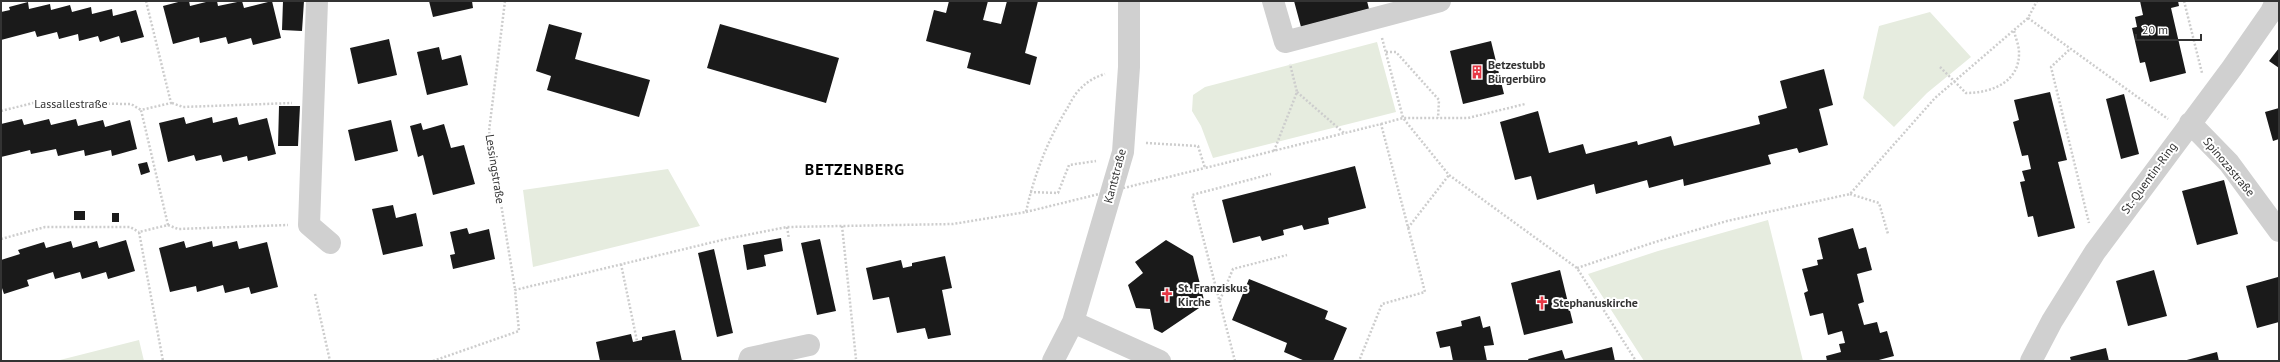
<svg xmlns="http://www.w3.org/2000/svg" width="2280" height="362" viewBox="0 0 2280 362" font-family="'PT Sans',sans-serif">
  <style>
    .green { fill: #e6ecdf }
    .building { fill: #1a1a1a }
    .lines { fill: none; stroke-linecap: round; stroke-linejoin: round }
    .path { stroke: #cdcdcd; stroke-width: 2.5; stroke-dasharray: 2 2; stroke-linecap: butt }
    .minor { stroke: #d0d0d0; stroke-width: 22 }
    .path-bridge { stroke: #cdcdcd; stroke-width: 2.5; stroke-dasharray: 2 2; stroke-linecap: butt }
    .labels { text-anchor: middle; stroke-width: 4; stroke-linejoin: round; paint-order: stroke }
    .poi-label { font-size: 12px; font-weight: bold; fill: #333; stroke: #fff; text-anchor: start }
    .street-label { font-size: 12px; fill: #333; stroke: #fff }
    .district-label { font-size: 16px; font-weight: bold; letter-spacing: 1px; fill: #000; stroke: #fff }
  </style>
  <rect width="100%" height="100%" fill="#fff"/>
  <path class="green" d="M1930,12L1971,57L1927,93L1894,127L1863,98L1879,26Z
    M1377,42L1396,112L1213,158L1201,126L1192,111L1193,95L1205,87Z
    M668,169L700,226L533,267L523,190Z
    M1768,220L1803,361H1644L1588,274L1658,251Z
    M139,340L144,361H56Z"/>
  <path class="building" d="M182,1H189L190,6L210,1H217L218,6L242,1L244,8L272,1L281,38L253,45L251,38L228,44L226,37L200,43L199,37L173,44L163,6Z
    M283,1H304L302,31L282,30Z
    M429,1H472L473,8L433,17Z
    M949,1H988L983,20L1001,24L1007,1H1038L1025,53L1037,57L1030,85L967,68L971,53L926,41L934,10L946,13Z
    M1294,1H1367L1369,9L1301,27Z
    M2140,1H2178L2179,6L2171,8L2186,73L2150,82L2145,62L2140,63L2132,28L2137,27L2135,17L2143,15Z
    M28,2L29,9L50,4L51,10L70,5L72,12L91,7L92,14L112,9L113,16L136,10L144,37L121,43L119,36L100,42L98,36L79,41L78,34L59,39L57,32L37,37L35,31L1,40V12L10,10L9,7Z
    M549,24L582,33L575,59L650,80L639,117L547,90L551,76L536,71Z
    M720,24L839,58L826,103L707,68Z
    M389,39L397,75L358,84L350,48Z
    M1491,41L1504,94L1463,104L1450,51Z
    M439,47L442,60L461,55L468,85L427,95L417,52Z
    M2279,48V68L2269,61Z
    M1824,69L1833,105L1819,109L1828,145L1799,153L1797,148L1768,155L1771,164L1684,186L1683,179L1649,188L1647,180L1596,194L1594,184L1537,200L1531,176L1515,180L1500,122L1538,111L1549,153L1583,144L1586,154L1637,141L1638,145L1671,136L1674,146L1760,124L1758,116L1787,108L1780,81Z
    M2050,92L2067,160L2058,162L2075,228L2038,237L2033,216L2028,217L2020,182L2025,181L2022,171L2031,169L2028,155L2022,156L2013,122L2019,120L2014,100Z
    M2124,94L2139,154L2121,159L2106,99Z
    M279,106H300L298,146H278Z
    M2279,108V139L2273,141L2265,112Z
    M184,117L186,124L212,117L213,123L237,117L239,125L267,118L276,154L248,161L247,156L223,162L221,155L196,161L194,155L168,162L159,123Z
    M22,119L24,125L49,119L51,125L76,119L78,126L103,120L105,127L130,120L137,149L112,156L111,150L85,156L84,150L58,156L56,149L31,154L30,150L1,157V124Z
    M391,120L398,151L355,161L348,130Z
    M421,123L423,130L444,124L451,148L464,145L475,184L433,195L423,155L418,157L410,126Z
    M147,162L150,172L141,175L138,164Z
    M1355,166L1366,208L1328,218L1329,224L1304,230L1302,225L1283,230L1284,235L1262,241L1260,236L1233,243L1222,200Z
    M2224,180L2238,234L2197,245L2182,191Z
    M393,205L396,218L416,213L423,246L383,255L372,209Z
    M74,211H85V220H74Z
    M112,213H119V222H112Z
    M467,228L469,234L489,229L495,259L453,269L450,255L455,254L450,232Z
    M1853,228L1859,249L1866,247L1872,270L1857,274L1864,302L1858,304L1864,325L1877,322L1880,333L1887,331L1894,356L1875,361H1827L1826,356L1841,352L1839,344L1845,343L1842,331L1828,335L1823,313L1810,316L1804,293L1808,291L1802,269L1818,265L1817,260L1823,259L1818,238Z
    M781,238L783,251L764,255L766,266L747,270L743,245Z
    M820,239L836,311L817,315L801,243Z
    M126,240L135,271L108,279L106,272L82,279L80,272L55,279L53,272L27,280L29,286L4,294L1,285V260L20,254L18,250L44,242L46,248L71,241L73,248L97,241L99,248Z
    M1166,240L1193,256L1205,304L1162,333L1154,329L1150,309L1136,308L1128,285L1143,273L1135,262Z
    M184,241L186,248L212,241L213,247L237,241L239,249L267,242L278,287L251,294L249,287L225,293L223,285L197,292L196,286L170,292L159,248Z
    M714,249L733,333L717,337L698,253Z
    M945,256L952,288L942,290L951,335L928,339L925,328L897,333L889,297L873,300L866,268L901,260L903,268L912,266V263Z
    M1560,270L1573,323L1524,335L1511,283Z
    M2154,270L2167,316L2128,326L2116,281Z
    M2278,277L2279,322L2257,328L2246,286Z
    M1249,279L1328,311L1325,319L1347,328L1333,361H1305L1284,352L1287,343L1232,320Z
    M1480,316L1483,328L1490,326L1494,345L1484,346L1487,361H1453L1450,346L1440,348L1436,332L1462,326L1461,321Z
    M675,330L682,361H600L596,342L631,334L633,342L642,340V337Z
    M1612,347L1615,361H1529L1528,359L1562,350L1565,359Z
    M2106,348L2109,361H2071L2070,357Z
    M2217,352L2219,361H2183Z"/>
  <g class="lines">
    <path class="path" d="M146,1L171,103L141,110L168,225L139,232L163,361
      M505,1L489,131L515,289
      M2184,1L2202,73
      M2028,18L2168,119
      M1382,38L1403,118L1449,175L1577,268L1636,361
      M2069,50L2051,67L2089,223
      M1386,52H1396L1439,100L1438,118
      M1940,67L1966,93C1992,93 2020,82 2019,52C2019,45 2015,37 2014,30
      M1297,92L1344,133
      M172,103L183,107L292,103
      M1,111L33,103L131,104L141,110
      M1381,124L1403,118H1468L1525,104
      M1146,143L1198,146L1205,168L1381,124L1425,292L1382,304L1359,361
      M1274,151L1297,92L1290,64
      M1030,192L1058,193L1069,165L1096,161
      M1850,194L1879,203L1888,234
      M168,225L178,229L288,225
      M842,226L856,359
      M787,227L789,239
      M1408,228L1449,175
      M1,239L45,227H130L139,232
      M621,264L637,341
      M1577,268L1655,242L1727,221L1850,194L1935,98L2028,18L2037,1
      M315,294L330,361
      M1220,300L1233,269L1287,255
      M433,361L519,331L515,290L726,239L787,227L953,224L1026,212C1034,175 1048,139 1068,107C1071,101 1075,94 1080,89C1088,81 1095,77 1105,74
      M1235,361L1192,195L1271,174"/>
    <path class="minor" d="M317,1L309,225L330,243
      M1273,1L1285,42L1440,1
      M2190,123L2229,163L2279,231
      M1073,322L1160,361
      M749,361L750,358L809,345
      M1053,361L1073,322L1123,152L1129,67V1
      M2031,361L2052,321L2095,252L2232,68L2271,12L2276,1"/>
    <path class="path-bridge" d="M1026,212L1205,168"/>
  </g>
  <defs>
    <g id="building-bare" transform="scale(1.08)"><path d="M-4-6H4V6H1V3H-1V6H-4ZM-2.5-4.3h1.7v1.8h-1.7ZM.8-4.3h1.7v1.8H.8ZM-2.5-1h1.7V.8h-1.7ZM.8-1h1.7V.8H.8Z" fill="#e63946" stroke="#fff" stroke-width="2.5" paint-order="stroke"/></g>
    <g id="church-bare" transform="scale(1.08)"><path d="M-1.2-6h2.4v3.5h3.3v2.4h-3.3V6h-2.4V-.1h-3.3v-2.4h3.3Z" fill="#e63946" stroke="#fff" stroke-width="2.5" paint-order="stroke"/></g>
  </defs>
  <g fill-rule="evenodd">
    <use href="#building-bare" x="1477" y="72"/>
    <use href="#church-bare" x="1167" y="295"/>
    <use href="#church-bare" x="1542" y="303"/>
  </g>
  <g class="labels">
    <g class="poi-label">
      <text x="1488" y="69">Betzestubb<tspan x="1488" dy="14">Bürgerbüro</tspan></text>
      <text x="1178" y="292">St. Franziskus<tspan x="1178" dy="14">Kirche</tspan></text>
      <text x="1553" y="307">Stephanuskirche</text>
    </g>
    <g class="street-label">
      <text x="71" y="108">Lassallestraße</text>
      <text transform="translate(2229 167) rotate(50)" y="4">Spinozastraße</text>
      <text transform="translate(495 169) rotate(81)" y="4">Lessingstraße</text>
      <text transform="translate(1115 176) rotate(-75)" y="4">Kantstraße</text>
      <text transform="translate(2149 178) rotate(-54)" y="4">St.-Quentin-Ring</text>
    </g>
    <g class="district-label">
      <text x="855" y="175">BETZENBERG</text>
    </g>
  </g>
  <rect width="2280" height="362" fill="none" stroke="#333333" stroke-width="4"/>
  <path d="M2136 34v6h65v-6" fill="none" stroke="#333333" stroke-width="2"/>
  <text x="2142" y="34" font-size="12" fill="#333333" stroke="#ffffff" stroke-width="3" paint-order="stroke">20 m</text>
</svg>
